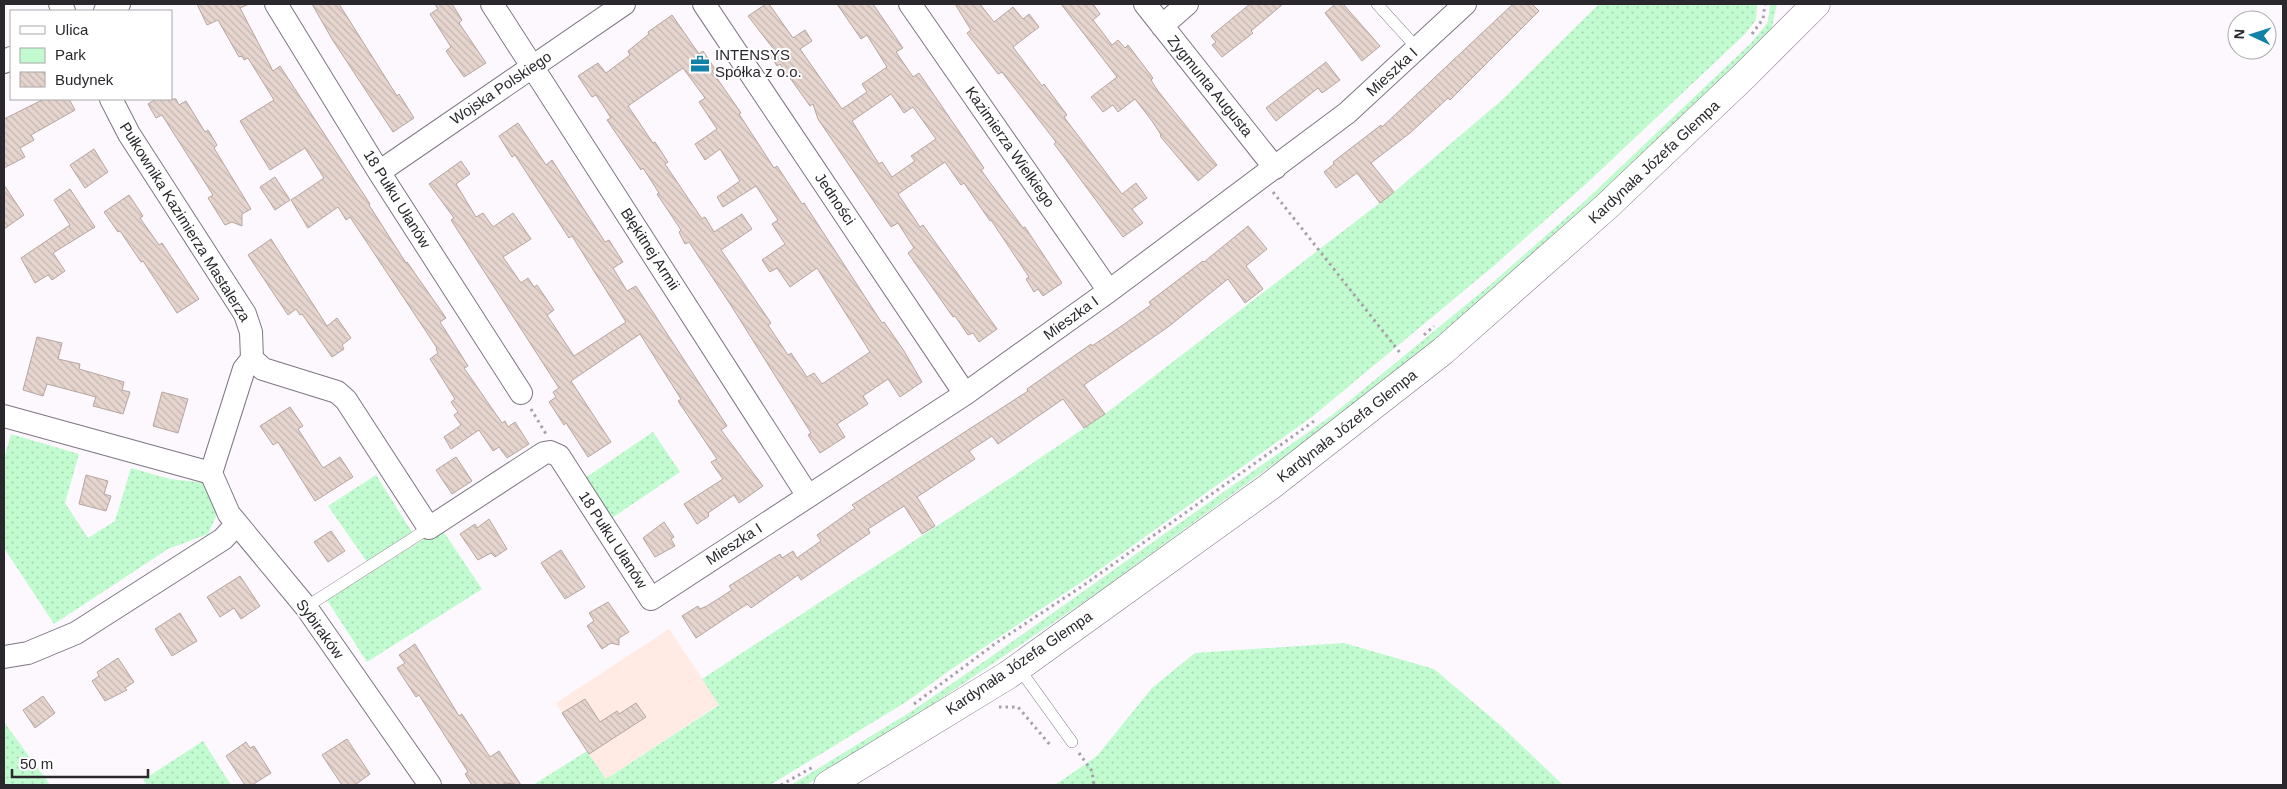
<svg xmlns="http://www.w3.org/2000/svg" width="2287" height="789" viewBox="0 0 2287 789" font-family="Arial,sans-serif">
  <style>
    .industrial { fill: #ffebe3 }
    .green { fill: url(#green-dots) }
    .building { fill: url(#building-back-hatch); stroke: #b7a6a0; fill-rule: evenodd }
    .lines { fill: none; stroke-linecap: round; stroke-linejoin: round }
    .lane-casing { stroke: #7e7683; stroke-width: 12 }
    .street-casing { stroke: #7e7683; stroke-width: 24 }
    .secondary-casing { stroke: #7e7683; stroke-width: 29 }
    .path { stroke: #a5a1a7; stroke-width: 3; stroke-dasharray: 2.5 4; stroke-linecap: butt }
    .lane { stroke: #fff; stroke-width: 11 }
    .street { stroke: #fff; stroke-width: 22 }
    .secondary { stroke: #fff; stroke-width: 28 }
    .labels { text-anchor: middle; stroke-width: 4; stroke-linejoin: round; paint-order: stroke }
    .poi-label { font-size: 15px; fill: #2a272d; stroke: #fff; text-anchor: start }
    .street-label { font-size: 15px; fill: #2a272d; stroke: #fff }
  </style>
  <defs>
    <pattern id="green-dots" width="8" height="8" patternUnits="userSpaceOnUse" patternTransform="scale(1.25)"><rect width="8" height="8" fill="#c1fbcf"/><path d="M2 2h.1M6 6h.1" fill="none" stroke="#a6d7b2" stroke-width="1.8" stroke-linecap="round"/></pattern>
    <pattern id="building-back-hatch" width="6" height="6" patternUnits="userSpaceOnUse" patternTransform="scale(1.25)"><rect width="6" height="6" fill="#e6d5ce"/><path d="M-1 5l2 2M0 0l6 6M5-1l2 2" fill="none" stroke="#c5b7b1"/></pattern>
  </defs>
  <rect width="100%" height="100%" fill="#fcf8fe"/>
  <path class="industrial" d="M669,629L719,704L606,779L556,703Z"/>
  <path class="green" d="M1599,4H1757L1756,20L1744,35L1587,183L1496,264L1313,416L1092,575L953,668L906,702L770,785H533L587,751L606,779L719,705L702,679L1009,479L1105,414L1394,192L1502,100Z
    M1770,4H1777L1771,31L1657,145L1485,299L1308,443L1271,466L1100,591L886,736L806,785H791L912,711L992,656L1331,416L1490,285L1586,200L1752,42L1768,22Z
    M653,432L680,472L612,518L585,478Z
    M11,434L79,454L65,503L88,538L115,521L131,468L170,479L207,483L218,512L208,534L168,549L54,624L4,548V459Z
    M376,475L412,532L367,562L328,506Z
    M441,528L482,589L367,662L327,600Z
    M1344,643L1434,669L1500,725L1563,785H1055L1097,756L1152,688L1195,653Z
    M4,722L50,785H4Z
    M203,741L231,785H147L143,780Z"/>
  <path class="building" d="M197,4H249L240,8L273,71L280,66L370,204L369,205L406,263L407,262L446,318L440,322L468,366L464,368L502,423L505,421L508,427L515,422L529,444L507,458L499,447L493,451L479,430L451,449L444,437L461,425L454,415L458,412L451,402L455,399L430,359L438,353L436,349L437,348L350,217L346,220L338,207L308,228L291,200L324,178L305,148L270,170L240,121L274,100L248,58L244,60L242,56L239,57L218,20L207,25Z
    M312,4H339L397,96L399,94L414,118L393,132L332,39Z
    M435,4H452L462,20L459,23L486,63L464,77L446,51L451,47L430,14L438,9Z
    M766,4H769L793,38L805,30L812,41L800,49L842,109L867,92L862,84L887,67L867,35L861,39L837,4H873L903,48L896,52L913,77L919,73L984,168L981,170L1023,228L1025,227L1062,283L1043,296L1038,289L1034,292L1026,279L1029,277L991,220L990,221L964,183L961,185L945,162L898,194L920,227L923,225L997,329L979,342L973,333L968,335L955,316L953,317L908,253L914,248L898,223L891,227L818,119L813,104L810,106L780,64L777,66L769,54L775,51L748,16ZM891,94L904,113L913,107L936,139L911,156L915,161L892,177L882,162L879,164L852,121Z
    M955,4H980L994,22L1013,7L1023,19L1029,14L1039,27L1013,47L1042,86L1044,84L1067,115L1064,117L1122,194L1136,183L1147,198L1132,209L1143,223L1123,237L1064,157L1054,144L1056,142L1002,72L998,74L967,33L971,30Z
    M1061,4H1093L1100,14L1093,20L1112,45L1118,40L1125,48L1128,45L1153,78L1151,80L1158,91L1217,165L1198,181L1160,136L1161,135L1152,121L1135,99L1118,112L1113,105L1103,112L1091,97L1117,77Z
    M1250,4H1283L1251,31L1253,33L1222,57L1212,45L1216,42L1211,36Z
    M1335,4H1343L1380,46L1362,61L1325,13Z
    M1513,4H1532L1539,11L1450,100L1448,98L1410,133L1371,163L1394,192L1380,203L1357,173L1336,188L1324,172L1334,164L1333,162L1381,125L1382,127Z
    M672,15L699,54L703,51L715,69L712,71L741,113L739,114L774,168L777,166L802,204L804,203L882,323L884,322L904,351L922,382L900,397L888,379L863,396L868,404L837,424L845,437L820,453L808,435L811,433L732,307L689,242L685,244L679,232L681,230L657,194L659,193L643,168L641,170L607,120L611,118L596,95L592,97L578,76L598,63L606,73L630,55L628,51L649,34L648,32ZM683,68L705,98L699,102L717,129L695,144L705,160L720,149L740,181L717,197L723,207L756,186L778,220L772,224L785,244L762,260L770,272L777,268L790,287L817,268L870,352L822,384L814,373L807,377L791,353L788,355L768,325L771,323L721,250L752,229L742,214L714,232L705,217L702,219L665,164L668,162L655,142L653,143L628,106Z
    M1326,62L1340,80L1322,93L1318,88L1276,121L1266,108Z
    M44,99H69L75,110L31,135L34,140L20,148L25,157L4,168V119Z
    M156,99H176L179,105L186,101L205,132L208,130L217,145L214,148L251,209L242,214V226L232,222L225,225L208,198L213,195L162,115L156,118L148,104Z
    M518,123L546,165L552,160L605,242L609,240L623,262L613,268L627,291L636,286L727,426L721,430L763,486L739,503L734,495L708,513L709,516L697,524L684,504L723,479L711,462L717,459L678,401L681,399L640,334L571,381L611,442L588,457L566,423L564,425L549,402L556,397L553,392L559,388L451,220L454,218L429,184L461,161L470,174L456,184L476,217L483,213L493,227L513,213L531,239L503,257L521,283L528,278L534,287L537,285L554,310L547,315L574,356L626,322L572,236L569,238L515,155L512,157L499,136Z
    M94,149L108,172L85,188L70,165Z
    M275,177L290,200L275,210L260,187Z
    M4,185L24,215L4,229Z
    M70,189L95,227L53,253L65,271L52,280L48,275L35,283L21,258L70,225L54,200Z
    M129,195L143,216L140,218L159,245L162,243L199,299L177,313L143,261L141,262L120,231L118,232L104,212Z
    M1248,226L1267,249L1246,266L1263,289L1245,303L1228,279L1168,327L1084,385L1105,414L1084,428L1063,399L998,444L992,436L969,451L975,459L917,497L935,526L922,534L904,506L868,529L870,533L801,580L798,575L751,608L747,604L696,638L682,616L698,606L700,609L707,606L732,590L729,586L780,554L782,558L793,551L797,558L821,541L817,535L855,508L852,505L1028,391L1027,389L1091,344L1092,346L1123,325L1151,305L1149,302L1203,261L1204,262Z
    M271,239L327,326L337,318L351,338L342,345L344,349L332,357L302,314L300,315L296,309L288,315L248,255Z
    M37,337L62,343L58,359L80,364L79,369L124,382L122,390L130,392L123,414L93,406L96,397L47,384L43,396L23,390Z
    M162,392L188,399L178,433L153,426Z
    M290,407L303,426L298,429L323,468L340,457L353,477L315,501L278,442L273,445L260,426Z
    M456,457L472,481L452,494L436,470Z
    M86,475L108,481L104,494L111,496L106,511L79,504Z
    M489,519L507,549L495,557L491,553L478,560L460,534L475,524L477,528Z
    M664,522L674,537L671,539L675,546L655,557L643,538Z
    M331,531L345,551L328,562L314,542Z
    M561,550L585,587L565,599L541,563Z
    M240,576L260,606L241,619L234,608L220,617L207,597Z
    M608,602L629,632L619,638V645L611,643L602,649L587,626L594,621L589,613Z
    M180,613L197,641L172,656L155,629Z
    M415,644L459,716L462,714L490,757L499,751L521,785L505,783L502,785H472L465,774L468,772L419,695L416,697L397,668L405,663L399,655Z
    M118,658L134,682L125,688L127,690L105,701L92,681L99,676L97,672Z
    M43,696L55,713L35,728L23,710Z
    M585,699L600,722L617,711L619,714L636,703L646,717L589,754L562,713Z
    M347,739L370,774L355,785H342L322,755Z
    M246,742L250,748L254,746L271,773L252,785H245L226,756Z"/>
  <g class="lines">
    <g class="lane-casing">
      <path id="lane" d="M1377,4L1417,48
        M306,607L429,528
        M1018,667L1072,742"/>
    </g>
    <g class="street-casing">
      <path id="street" d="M60,4L64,11
        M276,4L379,172L521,393
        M492,4L808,496
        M704,4L965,394
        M910,4L1109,291
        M1145,4L1275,168
        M105,11L119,4
        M1162,26L1187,4
        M4,62L11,58
        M111,99L129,134L245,314L251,332L252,359L263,369L337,392L346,400L429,528L544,453L550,452L559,456L651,599L965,394L1109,291L1347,113L1465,4
        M379,172L624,4
        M252,359L244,369L211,473L229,514L306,607L430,785
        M4,416L211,473
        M4,657L28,653L76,633L223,539L237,524"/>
    </g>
    <g class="secondary-casing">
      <path id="secondary" d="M828,785L1008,675L1269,487L1443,351L1606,207L1743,77L1816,4"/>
    </g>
    <path class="path" d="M1752,34L1763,19L1765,4
      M1273,192L1401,354
      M1424,335L1434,326
      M531,409L546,434
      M914,704L996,643L1084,585L1317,419
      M999,707H1018L1051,746
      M1079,753L1092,771L1094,785
      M781,785L813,767"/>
    <use href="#lane" class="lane"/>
    <use href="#street" class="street"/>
    <use href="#secondary" class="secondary"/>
  </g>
  <defs>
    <g id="office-bare" transform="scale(1.5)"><path d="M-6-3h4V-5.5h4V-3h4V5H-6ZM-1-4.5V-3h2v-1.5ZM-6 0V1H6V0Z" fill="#1181a8" stroke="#fff" stroke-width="2.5" paint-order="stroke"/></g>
  </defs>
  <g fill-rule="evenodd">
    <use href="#office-bare" x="700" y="64"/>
  </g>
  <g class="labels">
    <g class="poi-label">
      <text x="715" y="60">INTENSYS<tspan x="715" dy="17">Spółka z o.o.</tspan></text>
    </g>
    <g class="street-label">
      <text transform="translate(1392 72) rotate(-43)" y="5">Mieszka I</text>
      <text transform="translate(1210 86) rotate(51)" y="5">Zygmunta Augusta</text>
      <text transform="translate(501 88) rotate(-34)" y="5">Wojska Polskiego</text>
      <text transform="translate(1010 147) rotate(55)" y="5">Kazimierza Wielkiego</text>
      <text transform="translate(1654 162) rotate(-43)" y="5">Kardynała Józefa Glempa</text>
      <text transform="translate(397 199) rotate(58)" y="5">18 Pułku Ułanów</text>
      <text transform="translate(835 199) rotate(56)" y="5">Jedności</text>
      <text transform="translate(185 222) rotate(58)" y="5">Pułkownika Kazimierza Mastalerza</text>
      <text transform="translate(650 249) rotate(57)" y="5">Błękitnej Armii</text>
      <text transform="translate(1071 318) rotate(-36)" y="5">Mieszka I</text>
      <text transform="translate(1347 426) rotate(-38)" y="5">Kardynała Józefa Glempa</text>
      <text transform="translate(613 540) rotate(57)" y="5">18 Pułku Ułanów</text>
      <text transform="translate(734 544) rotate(-33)" y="5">Mieszka I</text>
      <text transform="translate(320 629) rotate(54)" y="5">Sybiraków</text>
      <text transform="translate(1019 663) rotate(-34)" y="5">Kardynała Józefa Glempa</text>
    </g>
  </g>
  <rect width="2287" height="789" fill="none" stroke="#2a272d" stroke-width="10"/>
  <rect x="10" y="10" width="162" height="90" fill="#ffffff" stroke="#aaa9ab"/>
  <rect x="20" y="26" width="25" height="8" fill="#ffffff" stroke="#aaa9ab"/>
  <text x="55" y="35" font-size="15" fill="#2a272d">Ulica</text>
  <rect x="20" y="48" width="25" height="15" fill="#c1fbcf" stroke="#aaa9ab"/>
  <text x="55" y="60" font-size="15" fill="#2a272d">Park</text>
  <rect x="20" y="72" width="25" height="15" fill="url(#building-back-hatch)" stroke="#aaa9ab"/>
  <text x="55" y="85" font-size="15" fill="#2a272d">Budynek</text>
  <g transform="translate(2252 35) rotate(274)"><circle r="24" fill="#ffffff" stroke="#aaa9ab"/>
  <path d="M0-4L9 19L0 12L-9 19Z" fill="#1181a8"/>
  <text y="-8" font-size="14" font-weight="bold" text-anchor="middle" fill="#2a272d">N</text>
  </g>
  <path d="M12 769v8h136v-8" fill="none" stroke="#2a272d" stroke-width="2.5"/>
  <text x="20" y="769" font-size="15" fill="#2a272d" stroke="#ffffff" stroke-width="4" paint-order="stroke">50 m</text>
</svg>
